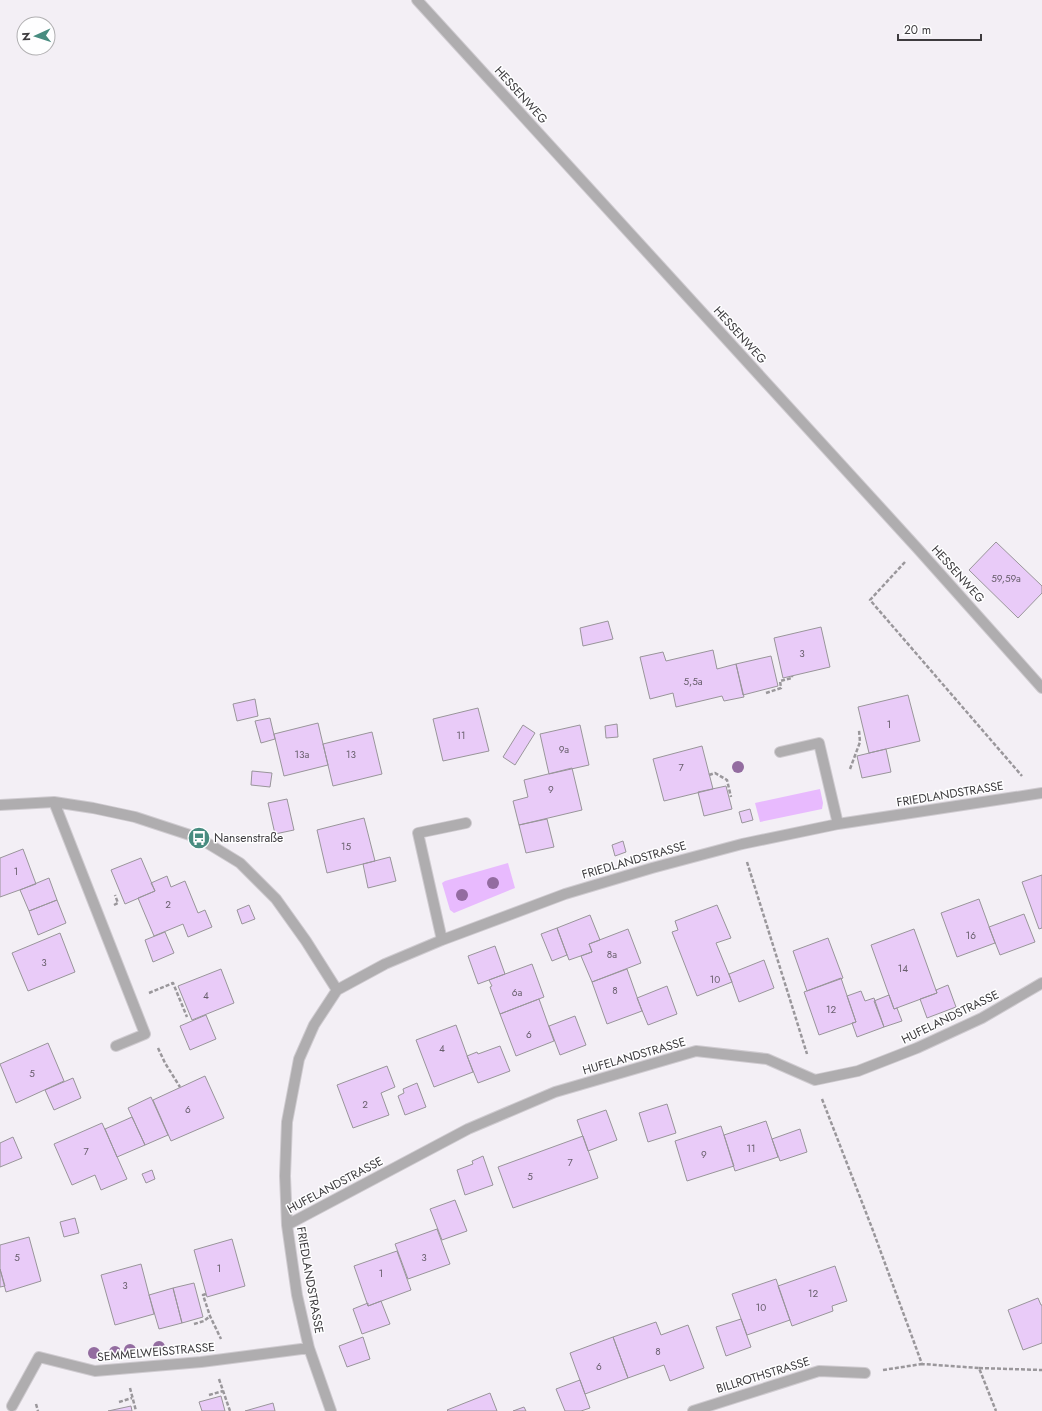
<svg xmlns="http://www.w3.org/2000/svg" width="1042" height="1411" viewBox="0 0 1042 1411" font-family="Jost,sans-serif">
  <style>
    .green { fill: #e8bafe }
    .building { fill: #e9cbf8; stroke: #99959a }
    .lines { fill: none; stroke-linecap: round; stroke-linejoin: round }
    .minor-casing { stroke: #cfcbd0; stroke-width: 12 }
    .path { stroke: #9a979b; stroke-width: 2.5; stroke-dasharray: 4 2; stroke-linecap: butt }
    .minor { stroke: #afadaf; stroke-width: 10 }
    .tree { fill: #936ca0 }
    .labels { text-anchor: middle; stroke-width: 3; stroke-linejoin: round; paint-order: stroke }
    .number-label { font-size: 10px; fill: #685f6c }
    .street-label { font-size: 12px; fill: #3d3b3e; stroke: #fefeff }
    .poi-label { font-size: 12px; fill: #3d3b3e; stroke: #fefeff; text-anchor: start }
  </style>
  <rect width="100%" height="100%" fill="#f3eff5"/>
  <path class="green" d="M820,789L823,803L822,809L760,822L755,803Z
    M508,863L515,888L454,913L450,910L442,883L445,881Z"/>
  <path class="building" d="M996,542L1042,586V593L1018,618L969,570Z
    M608,621L613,639L583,646L580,628Z
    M821,627L830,667L783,678L774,638Z
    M713,650L717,669L736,664L744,697L724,701L722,696L676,707L673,693L650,699L640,657L663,652L666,661Z
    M771,656L778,686L743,695L736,664Z
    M908,695L920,741L869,753L858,707Z
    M255,699L258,716L237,721L233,704Z
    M478,708L489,751L443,761L433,719Z
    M270,718L275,739L261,743L255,721Z
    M318,723L328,765L284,776L274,734Z
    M617,724L618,737L606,738L605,726Z
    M523,725L535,733L515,765L503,757Z
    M580,725L589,765L549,774L540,734Z
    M372,732L382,774L333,786L323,744Z
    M702,746L713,789L664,801L653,759Z
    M886,749L891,772L862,778L857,756Z
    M572,768L582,810L519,825L513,801L528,797L524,780Z
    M252,771L272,773L270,787L251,785Z
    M726,786L732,809L704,816L698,792Z
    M287,799L294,830L275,834L268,803Z
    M750,809L753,820L742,823L739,812Z
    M364,818L375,861L327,873L317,830Z
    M547,819L554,847L526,853L519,825Z
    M623,841L626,852L615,856L612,845Z
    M23,849L36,884L0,897V858Z
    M390,857L396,881L368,888L363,864Z
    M141,858L155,891L125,904L111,870Z
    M1042,875V928L1039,929L1022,882Z
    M167,876L171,887L185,881L198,913L205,910L212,927L188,937L183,924L154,936L138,898L155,891L151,883Z
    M49,878L57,900L29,911L20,890Z
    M979,899L995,943L957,957L941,913Z
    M57,900L66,923L38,935L29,911Z
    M249,905L255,919L242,924L237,910Z
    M717,905L731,938L716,943L732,982L697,996L672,932L678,930L675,921Z
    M1024,914L1035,942L1000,955L989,927Z
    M590,915L600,940L589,944L592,952L569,960L557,928Z
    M557,928L567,955L552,961L541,934Z
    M628,929L641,963L592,982L581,956L592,952L589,944Z
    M914,929L937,993L894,1009L871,945Z
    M165,932L174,953L153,962L145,940Z
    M60,933L75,972L28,991L12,953Z
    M828,938L843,978L807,991L793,951Z
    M495,946L505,974L478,984L468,956Z
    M764,960L774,988L739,1002L729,974Z
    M532,964L544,997L500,1014L490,987L492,986L489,980Z
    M221,969L234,1003L192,1020L178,986Z
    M627,969L642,1011L607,1024L592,982Z
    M841,978L856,1022L819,1035L804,992Z
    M948,985L956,1007L927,1018L920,999L937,993L936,990Z
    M667,986L677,1014L648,1025L637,998Z
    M861,991L865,1001L874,998L884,1027L857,1037L852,1023L856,1022L847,996Z
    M889,995L894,1009L897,1008L902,1021L884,1027L874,1001Z
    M539,999L554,1041L516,1056L500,1014Z
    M206,1015L216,1039L190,1050L180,1026Z
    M575,1016L586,1045L560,1055L549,1026Z
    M456,1025L473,1072L434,1087L416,1040Z
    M48,1043L64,1081L16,1103L0,1064Z
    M500,1046L510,1071L478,1083L467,1056L477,1052L478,1054Z
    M387,1066L395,1087L381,1093L389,1115L353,1128L337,1085Z
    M205,1076L224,1118L171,1141L153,1100Z
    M73,1078L81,1098L54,1110L45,1090Z
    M417,1083L426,1107L405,1115L398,1096L404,1093L403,1089Z
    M151,1097L168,1135L145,1145L128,1108Z
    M667,1104L676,1133L648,1142L639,1113Z
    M606,1110L617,1140L588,1151L577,1120Z
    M132,1117L145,1145L117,1157L105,1129Z
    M766,1121L778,1157L735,1171L724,1135Z
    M102,1123L127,1179L101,1190L95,1175L72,1185L54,1144Z
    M721,1126L734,1166L687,1181L675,1141Z
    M800,1129L807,1152L780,1161L772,1139Z
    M583,1136L598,1178L513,1208L498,1167Z
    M13,1137L22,1158L0,1167V1143Z
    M483,1156L493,1185L465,1195L457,1170L473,1164L472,1161Z
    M152,1170L155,1179L146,1183L142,1174Z
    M455,1200L467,1231L442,1240L430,1209Z
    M75,1218L79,1233L64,1237L60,1222Z
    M437,1229L450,1264L408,1279L395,1244Z
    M29,1237L41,1281L6,1292L0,1269V1245Z
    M232,1239L245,1286L207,1297L194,1250Z
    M397,1251L411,1290L368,1306L354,1266Z
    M141,1264L154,1314L115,1325L101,1275Z
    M835,1266L847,1301L832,1306L833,1311L792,1326L778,1286Z
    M0,1269L5,1286L0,1287Z
    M776,1279L790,1320L747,1335L732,1294Z
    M194,1283L203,1317L182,1323L173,1288Z
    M173,1288L182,1323L159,1329L149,1295Z
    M1038,1298L1041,1305H1042V1343L1023,1350L1008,1310Z
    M381,1301L390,1324L362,1334L353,1309L368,1303V1306Z
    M741,1319L751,1347L726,1356L716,1327Z
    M656,1322L661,1335L688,1325L704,1368L670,1381L664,1365L628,1378L613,1337Z
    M363,1337L370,1359L347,1367L339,1346Z
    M613,1337L628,1378L585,1394L570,1353Z
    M580,1380L590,1408L581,1411H565L556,1389Z
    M490,1393L497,1411H448L447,1410Z
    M221,1396L225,1411H202L199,1402Z
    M273,1403L275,1411H245Z
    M131,1406L132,1411H108Z
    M524,1407L526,1411H513Z"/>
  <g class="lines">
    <g class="minor-casing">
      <path id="minor" d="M417,0L918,549L1042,688
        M780,752L819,743L838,824
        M54,802L145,1034L116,1046
        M0,805L54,802L93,808L135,817L199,838L240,863L276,899L306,941L337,990
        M442,940L418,833L466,823
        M287,1225L468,1129L555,1092L696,1051L767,1059L815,1080L858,1071L917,1048L982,1018L1042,983
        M12,1406L39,1357L95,1371L201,1362L309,1348
        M331,1411L309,1348L297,1295L287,1225L285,1176L287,1122L299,1059L314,1025L337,990L385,964L442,940L565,894L652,868L742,844L838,824L1042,793
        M693,1411L819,1371L865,1373"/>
    </g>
    <path class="path" d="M905,562L870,600L1022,776
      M766,693L781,688L780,681L792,678V676
      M850,769L860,742L859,730
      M709,775L715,773L727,780L731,797
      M747,862L807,1054
      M114,905L118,903L115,895
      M149,993L173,983L187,1017
      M158,1048L165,1063L180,1087
      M822,1099L872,1228L922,1364L979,1368L996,1411
      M206,1294L203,1295L210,1316L221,1339
      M194,1324L204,1321L210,1316
      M979,1368L1042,1370
      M883,1370L922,1364
      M219,1379L230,1411
      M130,1388L136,1411
      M209,1395L223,1391
      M119,1402L132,1398
      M36,1404L38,1411"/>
    <use href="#minor" class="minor"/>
  </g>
  <g class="tree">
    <circle cx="738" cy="767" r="6"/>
    <circle cx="493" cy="883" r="6"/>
    <circle cx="462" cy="895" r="6"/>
    <circle cx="159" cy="1347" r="6"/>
    <circle cx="130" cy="1350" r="6"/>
    <circle cx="115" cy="1352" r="6"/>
    <circle cx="94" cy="1353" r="6"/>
  </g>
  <defs>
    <g id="bus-disc" transform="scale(1.15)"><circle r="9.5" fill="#488c80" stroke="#fefeff"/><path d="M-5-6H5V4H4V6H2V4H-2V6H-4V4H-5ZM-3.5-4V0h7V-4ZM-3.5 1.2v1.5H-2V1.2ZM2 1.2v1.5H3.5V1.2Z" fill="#fff"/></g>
  </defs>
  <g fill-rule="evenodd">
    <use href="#bus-disc" x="199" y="838"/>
  </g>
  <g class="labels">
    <g class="number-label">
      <text x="1006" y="582">59,59a</text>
      <text x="802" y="657">3</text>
      <text x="693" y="685">5,5a</text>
      <text x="889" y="728">1</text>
      <text x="461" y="739">11</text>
      <text x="564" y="753">9a</text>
      <text x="302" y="758">13a</text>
      <text x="351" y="758">13</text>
      <text x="681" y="771">7</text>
      <text x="551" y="793">9</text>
      <text x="346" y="850">15</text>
      <text x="16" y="875">1</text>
      <text x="168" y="908">2</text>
      <text x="971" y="939">16</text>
      <text x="612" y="958">8a</text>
      <text x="44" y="966">3</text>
      <text x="903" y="972">14</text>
      <text x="715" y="983">10</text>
      <text x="615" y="994">8</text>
      <text x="517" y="996">6a</text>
      <text x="206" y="999">4</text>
      <text x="831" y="1013">12</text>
      <text x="529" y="1038">6</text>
      <text x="442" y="1052">4</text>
      <text x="32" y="1077">5</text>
      <text x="365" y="1108">2</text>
      <text x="188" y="1113">6</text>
      <text x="751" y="1152">11</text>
      <text x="86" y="1155">7</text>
      <text x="704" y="1158">9</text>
      <text x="570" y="1166">7</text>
      <text x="530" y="1180">5</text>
      <text x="17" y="1261">5</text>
      <text x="424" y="1261">3</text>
      <text x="219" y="1272">1</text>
      <text x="381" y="1277">1</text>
      <text x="125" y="1289">3</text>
      <text x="813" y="1297">12</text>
      <text x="761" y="1311">10</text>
      <text x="658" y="1355">8</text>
      <text x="599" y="1370">6</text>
    </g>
    <g class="street-label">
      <text transform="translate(521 95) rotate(48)" y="4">HESSENWEG</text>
      <text transform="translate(740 335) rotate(48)" y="4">HESSENWEG</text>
      <text transform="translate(958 574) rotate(48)" y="4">HESSENWEG</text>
      <text transform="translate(950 794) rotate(-9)" y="4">FRIEDLANDSTRASSE</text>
      <text transform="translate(634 860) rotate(-16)" y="4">FRIEDLANDSTRASSE</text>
      <text transform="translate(950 1017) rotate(-26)" y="4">HUFELANDSTRASSE</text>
      <text transform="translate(634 1056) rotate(-16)" y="4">HUFELANDSTRASSE</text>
      <text transform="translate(335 1185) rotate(-28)" y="4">HUFELANDSTRASSE</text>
      <text transform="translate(310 1280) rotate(80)" y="4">FRIEDLANDSTRASSE</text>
      <text transform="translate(156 1352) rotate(-5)" y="4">SEMMELWEISSTRASSE</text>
      <text transform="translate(763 1375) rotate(-17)" y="4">BILLROTHSTRASSE</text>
    </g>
    <g class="poi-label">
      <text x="214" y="842">Nansenstraße</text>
    </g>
  </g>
  <g transform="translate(36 36) rotate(267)"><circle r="19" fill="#fefeff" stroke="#b1b0b2"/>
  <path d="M0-3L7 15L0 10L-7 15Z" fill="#488c80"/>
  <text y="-6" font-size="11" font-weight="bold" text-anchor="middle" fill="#3d3b3e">N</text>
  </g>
  <path d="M898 34v6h83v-6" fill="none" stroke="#3d3b3e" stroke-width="2"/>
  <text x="904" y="34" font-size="12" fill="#3d3b3e" stroke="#fefeff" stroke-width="3" paint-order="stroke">20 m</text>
</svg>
